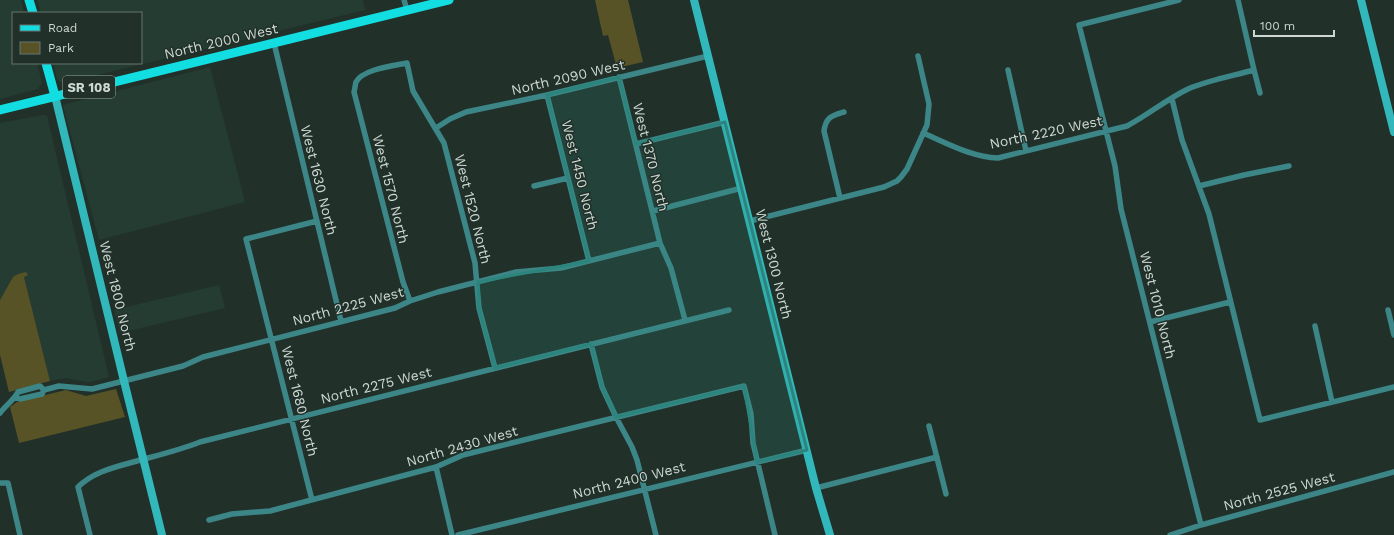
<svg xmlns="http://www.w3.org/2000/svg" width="1394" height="535" viewBox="0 0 1394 535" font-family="'Work Sans',sans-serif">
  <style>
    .built { fill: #253c32 }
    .green { fill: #585326 }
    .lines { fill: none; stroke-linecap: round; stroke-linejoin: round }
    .street { stroke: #3c8687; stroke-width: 5.5 }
    .secondary { stroke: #32b8bb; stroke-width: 8 }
    .primary { stroke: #12dee2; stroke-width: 9 }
    .marked { fill: #2c857d; fill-opacity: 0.2; stroke: #2c857d; stroke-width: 3; stroke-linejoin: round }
    .labels { text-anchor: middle; stroke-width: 3; stroke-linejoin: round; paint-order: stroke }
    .shield { fill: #21312a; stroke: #9aa6a0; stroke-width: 1 }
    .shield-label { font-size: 13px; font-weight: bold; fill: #ced8d3 }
    .street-label { font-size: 14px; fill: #ced8d3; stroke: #21312a }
  </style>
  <rect width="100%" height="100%" fill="#21312a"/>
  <path class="built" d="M0,0H21L24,13H13V63H37L42,83L38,89L0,99Z
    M37,0H363L365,10L64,83L60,82L57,79L53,63H141V13H41Z
    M210,67L245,202L99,240L63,105Z
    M43,115L47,116L109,377L91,382H86L66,378L50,381L24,276L27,275L13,277L0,300V123Z
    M219,285L225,308L120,333L114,310Z"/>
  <path class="green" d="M595,0H628L643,62L617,68L608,35L603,36Z
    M26,272L28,275L24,277L50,381L9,392L0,355V300L13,277L18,274Z
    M116,389L125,417L19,443L10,407L17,402L66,390L86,396Z"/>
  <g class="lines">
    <path class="street" d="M404,0L407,10
      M1179,0L1079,25L1115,166L1121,209L1201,525
      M1238,0L1254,70
      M274,43L341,321
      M1008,70L1026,151
      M619,77L660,243L671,268L685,320
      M547,95L589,261
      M1172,99L1182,140L1209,214L1260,420L1394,387
      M436,128L450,119L466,112L547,95L708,56
      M923,133C947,143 971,157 998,158L1127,126C1148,115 1167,99 1188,89C1209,80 1232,76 1254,70L1260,93
      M636,144L725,122
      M534,186L568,178
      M1199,186L1244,175L1289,166
      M840,198L824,131C826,117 831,116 844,112
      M653,211L742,188
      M750,221L884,187L897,181L901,177L907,169L927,125L929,104L918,56
      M410,301L403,282L354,92C355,89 355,85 356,82C363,69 393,66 407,63L413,91L444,143L475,263L479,308L495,368
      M1388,310L1394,335
      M1150,322L1230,302
      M1315,326L1332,402
      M591,344L602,387L616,417L632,447L637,460L656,535
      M15,397L20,399L42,394L44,390L59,386L92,389L183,366L203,357L395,308L410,301L438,292L516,272L561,268L660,243
      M0,413C6,405 14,400 18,392L40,386L44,390
      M929,426L946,494
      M436,467L452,535
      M0,483H8L20,535
      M816,488L937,457
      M312,500L246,239L317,221
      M209,520L232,514L270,511L436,467L463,455L744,386L751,414L753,443L775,535
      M90,535L78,487C94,471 116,467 137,461C159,455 180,450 200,442L729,310
      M458,535L807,450
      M1170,535L1201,525L1394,472"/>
    <path class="secondary" d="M694,0L816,488L830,535
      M1361,0L1394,132
      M55,96L124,381L162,535"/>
    <path class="primary" d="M29,0L33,13
      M46,63L55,96
      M0,110L449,0"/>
  </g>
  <path class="marked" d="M619,77L636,144L725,122L807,450L757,462L744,386L616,417L602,387L591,344L495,368L479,308L478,282L589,261L547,95Z"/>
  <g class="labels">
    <rect class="shield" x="63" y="76" width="52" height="22" rx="3"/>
    <g class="shield-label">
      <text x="89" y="92">SR 108</text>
    </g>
    <g class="street-label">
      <text transform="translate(221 41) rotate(-13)" y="5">North 2000 West</text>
      <text transform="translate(568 77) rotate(-13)" y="5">North 2090 West</text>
      <text transform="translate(1046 132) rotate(-12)" y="5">North 2220 West</text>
      <text transform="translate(651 157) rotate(76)" y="5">West 1370 North</text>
      <text transform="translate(580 175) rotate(76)" y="5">West 1450 North</text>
      <text transform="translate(319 180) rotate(76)" y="5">West 1630 North</text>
      <text transform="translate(391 189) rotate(76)" y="5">West 1570 North</text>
      <text transform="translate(473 209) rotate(76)" y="5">West 1520 North</text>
      <text transform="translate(774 264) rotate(76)" y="5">West 1300 North</text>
      <text transform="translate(118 296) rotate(76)" y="5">West 1800 North</text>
      <text transform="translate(1158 305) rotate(76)" y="5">West 1010 North</text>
      <text transform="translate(348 306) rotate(-15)" y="5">North 2225 West</text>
      <text transform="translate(376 385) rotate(-14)" y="5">North 2275 West</text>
      <text transform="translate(300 401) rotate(76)" y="5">West 1680 North</text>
      <text transform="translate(462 446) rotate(-16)" y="5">North 2430 West</text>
      <text transform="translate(629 480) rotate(-14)" y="5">North 2400 West</text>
      <text transform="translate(1279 491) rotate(-15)" y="5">North 2525 West</text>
    </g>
  </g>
  <rect x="12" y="12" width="130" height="52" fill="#21312a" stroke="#66746e"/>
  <rect x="20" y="25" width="20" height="6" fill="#12dee2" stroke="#66746e"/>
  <text x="48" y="32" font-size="12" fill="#ced8d3">Road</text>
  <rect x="20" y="42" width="20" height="12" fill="#585326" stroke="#66746e"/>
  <text x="48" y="52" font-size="12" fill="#ced8d3">Park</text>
  <path d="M1254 30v6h80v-6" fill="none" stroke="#ced8d3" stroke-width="2"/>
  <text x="1260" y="30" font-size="12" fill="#ced8d3" stroke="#21312a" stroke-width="3" paint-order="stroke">100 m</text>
</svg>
